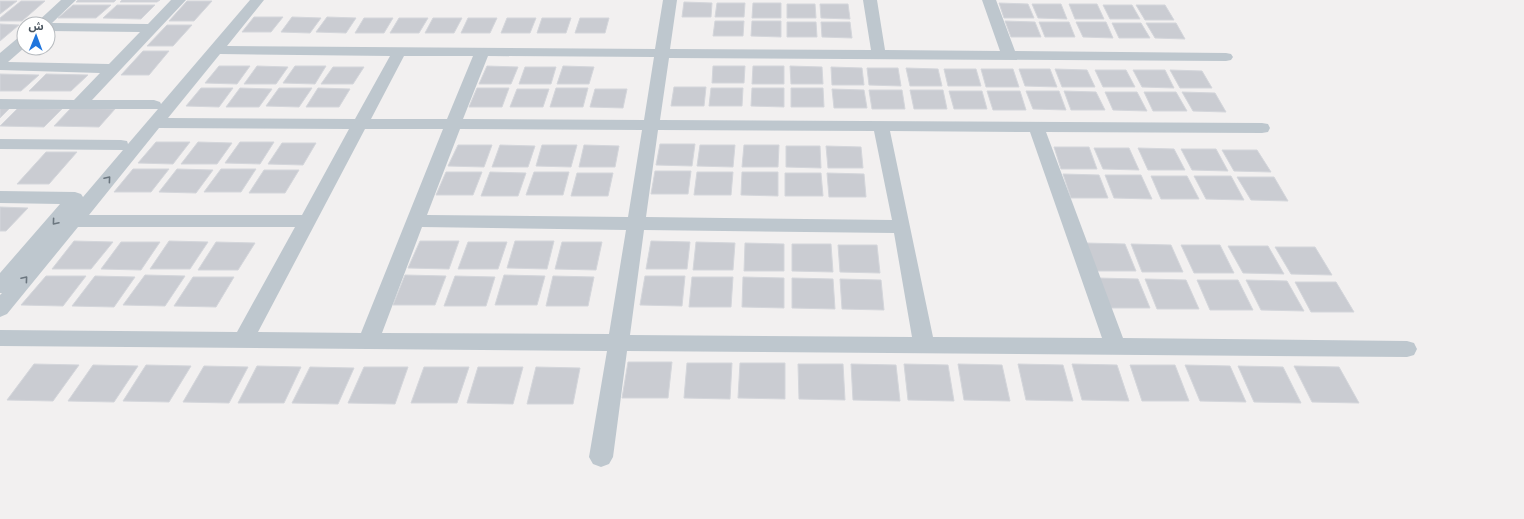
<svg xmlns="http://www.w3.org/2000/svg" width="1524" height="519" viewBox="0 0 1524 519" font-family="Inter,'Noto Sans Arabic',sans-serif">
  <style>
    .building { fill: #caccd2; stroke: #d4d6db }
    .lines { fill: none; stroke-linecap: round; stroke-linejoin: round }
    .minor { fill: #bec7ce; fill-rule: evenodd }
    .oneway { stroke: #6b767f }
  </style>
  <rect width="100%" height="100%" fill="#f2f0f0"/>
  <path class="building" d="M78,0H116L114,2H76Z
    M122,0H160L157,2H120Z
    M0,1H17L0,14Z
    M21,1H45L22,21H0V18Z
    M187,1H212L194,21H169Z
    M684,2L712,3L711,17H682Z
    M717,3H745L744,17H715Z
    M753,3H781V18H752Z
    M999,3L1028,4L1034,18H1004Z
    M787,4H815L816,18H787Z
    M820,4H848L850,19L821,18Z
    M1032,4H1061L1067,19L1038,18Z
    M1069,4H1097L1104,19H1075Z
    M73,5H111L96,18H58Z
    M117,5H155L141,19L103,18Z
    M1103,5H1132L1140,19H1110Z
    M1136,5H1165L1174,20H1145Z
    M254,17H283L271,32H242Z
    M292,17L321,18L310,33L281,32Z
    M327,17L356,18L346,33L316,32Z
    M364,18H393L384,33H355Z
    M399,18H428L419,33H390Z
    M433,18H462L454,33H425Z
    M468,18H497L490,33H461Z
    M507,18H536L530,33H501Z
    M542,18H571L566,33H537Z
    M580,18H609L605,33H575Z
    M715,21H744L743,36H713Z
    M752,21H781V37L751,36Z
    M1005,21L1035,22L1041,37H1011Z
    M787,22H816L817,37H787Z
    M821,22H850L852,38L822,37Z
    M1039,22H1069L1075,37H1045Z
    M1076,22H1106L1113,38L1083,37Z
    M1112,23H1141L1150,38H1119Z
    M1146,23H1176L1185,39L1155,38Z
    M0,24L19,25L0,41Z
    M167,25H192L173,46H147Z
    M143,51H169L149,75H121Z
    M219,66H250L237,84L205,83Z
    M257,66L288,67L276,84H244Z
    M295,66H326L315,84L283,83Z
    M487,66L518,67L511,84H479Z
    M563,66L594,67L589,84H557Z
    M713,66H745L744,83H712Z
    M753,66H784V84H752Z
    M790,66L822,67L823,84H791Z
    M333,67H364L353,84H321Z
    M525,67H556L551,84H519Z
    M831,67L862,68L864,85H832Z
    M867,68H898L901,86L869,85Z
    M906,68L938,69L942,86H910Z
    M944,69H976L981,86H948Z
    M981,69H1013L1019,87H986Z
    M1019,69H1050L1057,87L1025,86Z
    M1055,69L1087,70L1095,87H1062Z
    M1095,70H1126L1135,87H1103Z
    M1133,70H1165L1174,88L1142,87Z
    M1170,70L1202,71L1212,88H1180Z
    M0,74L39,75L21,91H0Z
    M46,74L88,75L71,91H29Z
    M674,87H706L704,106H671Z
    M201,88H233L219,107L186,106Z
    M240,88L272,89L259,107H226Z
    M279,88H312L299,107L266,106Z
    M318,88L350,89L339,107H306Z
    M477,88H509L502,107H469Z
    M556,88H588L583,107H550Z
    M711,88H743L742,106H709Z
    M752,88H784V107L751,106Z
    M791,88H823L824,107H791Z
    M517,89H549L543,107H510Z
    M595,89H627L623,108L590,107Z
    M832,89L864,90L867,108H834Z
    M869,90H902L905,109H872Z
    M910,90H943L947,109H914Z
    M949,91H982L987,109H954Z
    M987,91H1020L1026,110H993Z
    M1026,91H1059L1066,110L1033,109Z
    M1064,91L1096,92L1105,110H1071Z
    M1105,92H1137L1147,111L1113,110Z
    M1144,92H1176L1187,111H1153Z
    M1182,92L1215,93L1226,112L1193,111Z
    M0,108H10L0,118Z
    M18,108L62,109L44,127L0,126Z
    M71,108L115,109L99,127L54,126Z
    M156,142H190L173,164L138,163Z
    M198,142L232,143L217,164H181Z
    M240,142H274L260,164L225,163Z
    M282,143H316L303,165L268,164Z
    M660,144H695L692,166L656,165Z
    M458,145H492L484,167L448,166Z
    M500,145L535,146L528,167H492Z
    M542,145H577L571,167L536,166Z
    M584,145L619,146L615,167H579Z
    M700,145H735L733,167L697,166Z
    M744,145H779L778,167H742Z
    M786,146H820L821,168L786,167Z
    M826,146L861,147L863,168H828Z
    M1054,147H1089L1097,169H1061Z
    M1094,148H1129L1139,170L1103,169Z
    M1138,148L1174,149L1185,170H1148Z
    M1181,149H1216L1228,171L1192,170Z
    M1222,150H1257L1271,172L1234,171Z
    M46,152H77L49,184H17Z
    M133,169H169L151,192H114Z
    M177,169L213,170L196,193L159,192Z
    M221,169H256L241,192H204Z
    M264,170H299L285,193H249Z
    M655,171H691L688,194H651Z
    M446,172H482L473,195H436Z
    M490,172L526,173L518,196H481Z
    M534,172H569L563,195H526Z
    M697,172H733L731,195H694Z
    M742,172H778V196L741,195Z
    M577,173H613L608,196H571Z
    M785,173H821L823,196H785Z
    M827,173L864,174L866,197H829Z
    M1063,174L1099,175L1108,198H1071Z
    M1105,175H1141L1152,199L1114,198Z
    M1151,176H1187L1199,199H1161Z
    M1194,176H1231L1244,200L1206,199Z
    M1237,177H1274L1288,201L1251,200Z
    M0,207L28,208L6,231H0Z
    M74,241L113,242L91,269H52Z
    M169,241L208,242L190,269H150Z
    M420,241H459L449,269L408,268Z
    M515,241H554L547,269L507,268Z
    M651,241L690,242L687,269H646Z
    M121,242H160L141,270L101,269Z
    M216,242L255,243L238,270H198Z
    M468,242H507L498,269H458Z
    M562,242H602L596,270L555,269Z
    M696,242L735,243L733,270H693Z
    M745,243L784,244V271H744Z
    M1085,243L1125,244L1136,271H1095Z
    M792,244H831L833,272L792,271Z
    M1131,244L1171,245L1183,272H1142Z
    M838,245H877L880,273L840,272Z
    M1181,245H1220L1234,273H1194Z
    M1228,246H1268L1284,274L1243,273Z
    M1275,247H1315L1332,275L1291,274Z
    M145,275L185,276L165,306L123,305Z
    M405,275L446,276L435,305H393Z
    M504,275L545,276L537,305H495Z
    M46,276H86L63,306L21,305Z
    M95,276L135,277L114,307L72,306Z
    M455,276L495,277L486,306H444Z
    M553,276L594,277L588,306H546Z
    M645,276H685L682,306L640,305Z
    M193,277H234L216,307L174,306Z
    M692,277H733L731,307H689Z
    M743,277L784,278V308L742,307Z
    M792,278L833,279L835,309L792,308Z
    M1097,278L1138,279L1150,308H1108Z
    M840,279L881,280L884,310L842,309Z
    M1145,279L1186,280L1199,309H1157Z
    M1197,280H1238L1253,310H1210Z
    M1246,280L1287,281L1304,311L1261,310Z
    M1295,282H1336L1354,312H1311Z
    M628,362H672L668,398H622Z
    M687,363H732L730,399L684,398Z
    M740,363H785V399L738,398Z
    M34,364L79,365L53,401L7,400Z
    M798,364H843L845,400L799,399Z
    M851,364L896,365L900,401L853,400Z
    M904,364L948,365L954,401L908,400Z
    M958,364L1002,365L1010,401L964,400Z
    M1018,364L1063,365L1073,401L1026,400Z
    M1072,364L1117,365L1129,401L1082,400Z
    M93,365L138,366L114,402L68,401Z
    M146,365L191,366L169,402L123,401Z
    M1130,365H1175L1189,401H1142Z
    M1185,365L1230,366L1246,402L1200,401Z
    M204,366L248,367L229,403L183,402Z
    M257,366L301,367L284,403H238Z
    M1238,366L1283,367L1301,403L1254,402Z
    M1294,366L1339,367L1359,403L1312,402Z
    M310,367L354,368L338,404L292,403Z
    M364,367H408L395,404L348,403Z
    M424,367H469L457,403H411Z
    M478,367H523L513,404L467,403Z
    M536,367L580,368L573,404H527Z"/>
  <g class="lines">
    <path class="minor" d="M61,0H76L52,23L148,24L171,0H186L92,100H154L160,102L161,104L250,0H264L227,46L655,49L663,0H677L670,49L871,50L863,0H877L885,50L1000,51L982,0H996L1015,51L1226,53L1231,54L1233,57L1231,60L1226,61L669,58L660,120L1262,123L1268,124L1270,128L1268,132L1262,133L1046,132L1123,338L1407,341L1414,343L1417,349L1414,355L1407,357L627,351L613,457L609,464L601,467L593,464L589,457L607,351L0,346V330L237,332L295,227H78L7,314L0,317V295L2,293H0V273L60,204L0,203V191L75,192L81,194L83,197L123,150L0,149V139L121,140L127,141L128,144L158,109H0V99L74,100L100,73L0,70V53L19,37L24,36V48L8,62L109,64L140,32L48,31V24H35ZM220,54L390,56L355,119L168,118ZM404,56H473L447,119H371ZM488,56L654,57L644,120L463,119ZM159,128L349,129L302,215H89ZM365,129H443L361,333L258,332ZM460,129L642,130L628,217L427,215ZM658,130L874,131L892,220L646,217ZM890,131L1030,132L1102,338L933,337ZM422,227L626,230L609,334L382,333ZM644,230L894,233L912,337L630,335Z"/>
  </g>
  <defs><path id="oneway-chevron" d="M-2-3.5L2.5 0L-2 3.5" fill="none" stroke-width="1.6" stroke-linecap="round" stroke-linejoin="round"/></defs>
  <g class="oneway">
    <use href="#oneway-chevron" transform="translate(108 179) rotate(-50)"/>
    <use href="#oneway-chevron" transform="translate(55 222) rotate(130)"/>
    <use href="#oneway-chevron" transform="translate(25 279) rotate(-50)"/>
  </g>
  <g transform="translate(36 36) rotate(1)"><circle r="19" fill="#ffffff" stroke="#b6babe"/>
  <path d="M0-3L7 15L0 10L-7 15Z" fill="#1f75dd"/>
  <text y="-6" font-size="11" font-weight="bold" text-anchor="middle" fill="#48535d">ش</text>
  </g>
</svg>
